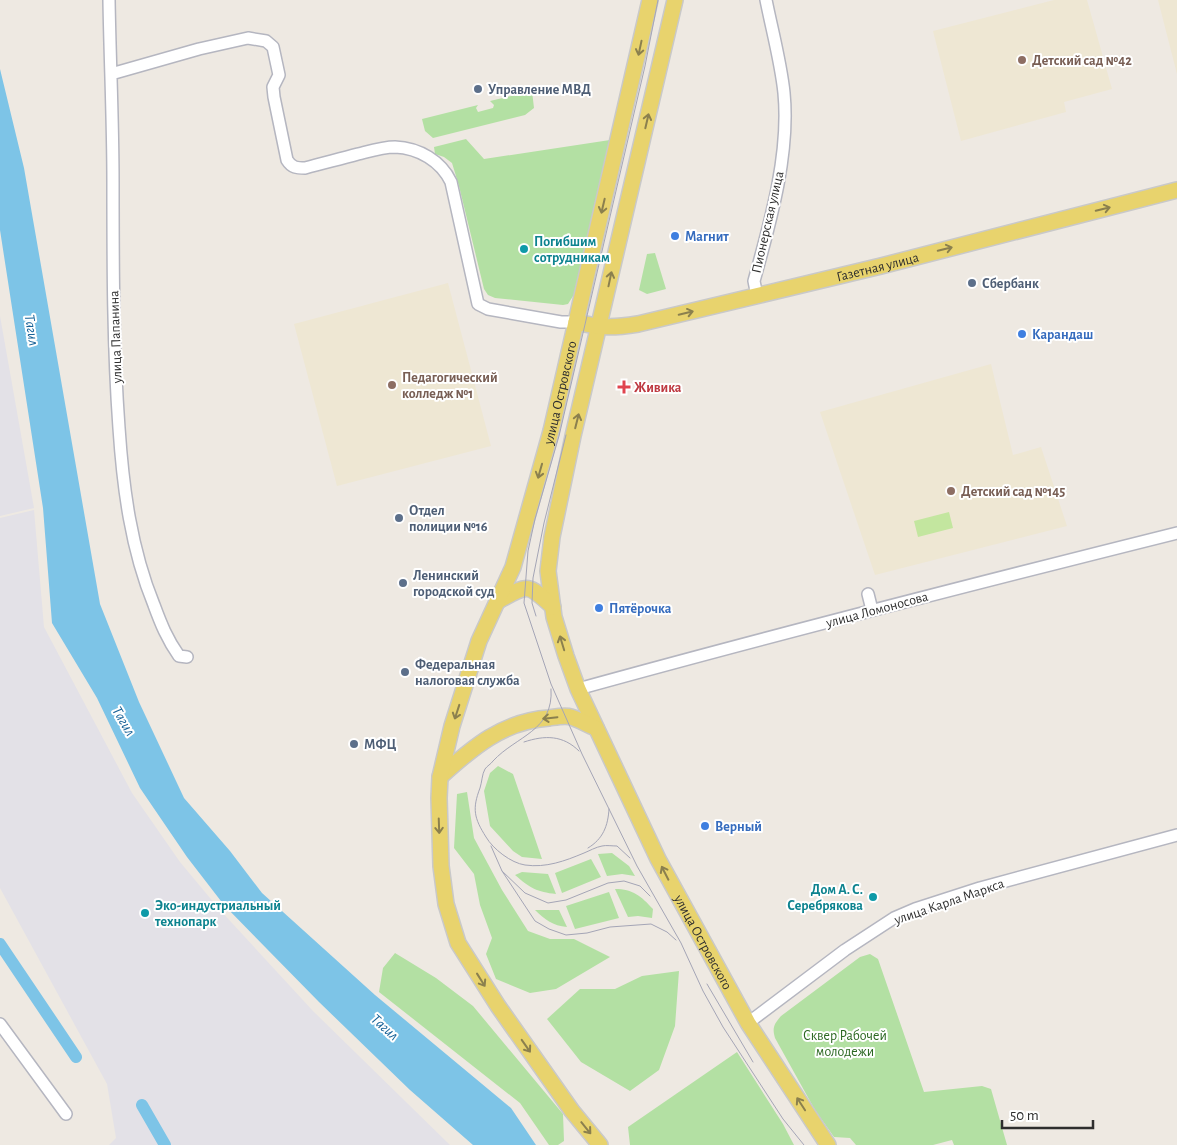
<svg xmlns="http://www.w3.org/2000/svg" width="1177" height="1145" viewBox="0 0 1177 1145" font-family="'Alegreya Sans',sans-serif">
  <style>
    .industrial { fill: #e3e1e7 }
    .education { fill: #eee7d3 }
    .green { fill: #b3e0a3 }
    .pitch { fill: #c3e69f }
    .water { fill: #7dc4e7 }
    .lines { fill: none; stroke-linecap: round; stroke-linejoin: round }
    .canal { stroke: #7dc4e7; stroke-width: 12 }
    .minor-casing { stroke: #b5b6c0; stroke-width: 14 }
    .major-casing { stroke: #c9c9c9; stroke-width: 18 }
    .minor { stroke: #fff; stroke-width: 11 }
    .major { stroke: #e8d36d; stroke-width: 15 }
    .tram { stroke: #a4a5b6; stroke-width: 1 }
    .oneway { stroke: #8b804e }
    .education-dot { fill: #8d6e63; stroke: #fff; stroke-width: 2 }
    .service-dot { fill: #5c6f8a; stroke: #fff; stroke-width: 2 }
    .shop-dot { fill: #3f7fe0; stroke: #fff; stroke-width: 2 }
    .culture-dot { fill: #0f9aa8; stroke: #fff; stroke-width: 2 }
    .health-dot { fill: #e0444e; stroke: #fff; stroke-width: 2 }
    .labels { text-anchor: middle; stroke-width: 4; stroke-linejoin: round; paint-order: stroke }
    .education-label { font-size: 14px; font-weight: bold; fill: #785e54; stroke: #fff; text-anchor: start }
    .service-label { font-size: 14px; font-weight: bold; fill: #4e5e75; stroke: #fff; text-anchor: start }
    .street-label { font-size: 14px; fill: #2e2e2e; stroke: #fff }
    .shop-label { font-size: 14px; font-weight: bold; fill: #366cbe; stroke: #fff; text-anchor: start }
    .culture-label { font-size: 14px; font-weight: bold; fill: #0d838f; stroke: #fff; text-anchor: start }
    .health-label { font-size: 14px; font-weight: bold; fill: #be3a42; stroke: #fff; text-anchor: start }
    .park-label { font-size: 14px; fill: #2b6721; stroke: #fff }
    .water-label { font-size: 15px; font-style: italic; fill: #186398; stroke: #fff }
  </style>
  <rect width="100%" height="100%" fill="#eee9e2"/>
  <path class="industrial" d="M0,316L34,508L0,516Z
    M34,510L44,627L132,793L180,862L220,910L313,1011L450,1145H109L116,1138L107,1084L0,888V518Z"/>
  <path class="education" d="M1054,0H1087L1112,89L1064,102L1066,112L961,141L933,31Z
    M1158,0H1177V74Z
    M448,283L491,446L337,486L294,324Z
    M991,364L1013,455L1041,447L1067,526L875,575L820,412Z"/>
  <path class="green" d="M532,91L534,108L525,115L433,138L425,131L422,119L478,105L476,108L478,112L493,108L494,105L490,101Z
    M466,139L484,159L610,140L575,293L568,304L563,305L495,298L488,295L484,289L459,186L452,163L444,157L435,154L434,147Z
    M655,253L666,289L647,294L639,290L647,254Z
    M498,766L513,774L542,859L522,857L513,851L490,826L484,791L490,773Z
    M467,792L474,838L502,890L528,931L550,939H574L610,957L556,989L530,993L496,979L486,954L492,938L480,905L474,874L454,848L457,794Z
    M612,853L629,866L635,876L622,874L607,876L598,854Z
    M591,859L601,877L562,893L555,873Z
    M522,872L548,874L556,894C537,892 530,888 515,875Z
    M615,889C633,889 641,896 653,909L652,918L638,916L628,917Z
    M609,892L619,918L575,929L566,906Z
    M535,910H559L567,927C553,926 544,919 535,910Z
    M395,953L436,978L473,1006L563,1114L564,1141L558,1145H549L520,1103L379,992L383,968Z
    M870,954L878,959L924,1092L982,1086L991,1089L1007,1145H954L952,1140L933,1145H856L850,1138L834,1137L815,1110L775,1038C772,1028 774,1024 781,1016L860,957Z
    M679,971L675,1026L659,1070L630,1091L581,1062L547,1019L580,989H615L642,976Z
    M737,1052L783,1124L794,1145H630L628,1127Z"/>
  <path class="pitch" d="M949,512L953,528L918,537L914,521Z"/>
  <path class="water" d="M0,69L24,168L100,604L139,702L184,798L230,851L262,893L375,995L511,1108L536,1145H473L410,1090L319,1002L224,905L187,857L140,788L97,698L52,623L43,508L0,230Z"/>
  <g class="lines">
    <path class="canal" d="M0,944L76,1057
      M142,1105L165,1145"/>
    <g class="minor-casing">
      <path id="minor" d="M109,0C110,61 113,121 113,182C113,264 113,346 119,428C123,488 131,549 154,605C161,624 167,639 179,656L187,657
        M111,74L199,49L248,38L266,41L273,47L279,75L273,87L274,97L287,160C292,168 297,168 305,168C323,163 340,159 358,154C370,151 383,147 395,147C419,148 441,161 451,182L478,304L488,309L561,322H576
        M757,296L754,281C770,223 790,154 784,93C781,63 772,30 766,0
        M868,594L872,610
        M578,689C777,634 977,583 1177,533
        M748,1023L845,950L894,918L915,909L980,888L1177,835
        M0,1024L66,1114"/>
    </g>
    <g class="major-casing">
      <g id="major">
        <path id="s1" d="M675,0L573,436L552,537L548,571L554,617L566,656L578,689L658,859L748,1023L828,1145"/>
        <path id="s2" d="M576,322C601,328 613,328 638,324L881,266L1177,190"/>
        <path d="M498,601C529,584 527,583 553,607"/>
        <path d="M440,777C472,748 503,721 549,718C556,717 565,715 571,717C580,720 588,725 596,728"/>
        <path id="s3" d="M600,1145L572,1111L498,1006L458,943L446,904L441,866L439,798L440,777L452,726L479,641L513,567L551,431L650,0"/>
      </g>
    </g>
    <use href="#minor" class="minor"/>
    <use href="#major" class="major"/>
    <path class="tram" d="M658,0L645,66L580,346L559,436L535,519L528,551L524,603L551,684L582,754L637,866L681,943L703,991L723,1027L783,1119L804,1145
      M536,616L532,603L533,578L544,523L566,435
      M551,689C554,731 516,736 493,761C491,764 487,766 485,769C482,774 482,782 480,788C472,809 474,818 486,837C493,849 511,863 525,865C546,868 565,861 584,853C589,851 596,847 602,846C606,845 612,846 617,846L630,858
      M524,742C545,735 563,735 579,751
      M491,846L502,871L525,893L548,903L566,900L608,883L624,881L640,886L650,896
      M588,848C603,839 608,826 609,809
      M502,871L535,921L549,929L566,935L587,933L610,927L651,924L667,932L676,940
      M707,984L753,1062"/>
  </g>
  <defs><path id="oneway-shaft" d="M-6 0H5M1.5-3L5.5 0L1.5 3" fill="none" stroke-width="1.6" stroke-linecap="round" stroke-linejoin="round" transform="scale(1.25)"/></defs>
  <g class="oneway">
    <use href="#oneway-shaft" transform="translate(640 48) rotate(102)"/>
    <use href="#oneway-shaft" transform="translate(647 121) rotate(-77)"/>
    <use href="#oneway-shaft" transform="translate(603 206) rotate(103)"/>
    <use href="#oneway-shaft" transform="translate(1103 209) rotate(-14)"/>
    <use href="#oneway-shaft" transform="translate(945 249) rotate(-14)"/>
    <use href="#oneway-shaft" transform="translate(610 279) rotate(-78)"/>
    <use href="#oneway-shaft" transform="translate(686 313) rotate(-13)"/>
    <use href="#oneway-shaft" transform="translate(577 421) rotate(-76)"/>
    <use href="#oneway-shaft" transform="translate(540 471) rotate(106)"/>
    <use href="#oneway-shaft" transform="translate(562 643) rotate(-107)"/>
    <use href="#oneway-shaft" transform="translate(457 712) rotate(108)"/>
    <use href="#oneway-shaft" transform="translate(550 718) rotate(174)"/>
    <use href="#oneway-shaft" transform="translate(439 826) rotate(88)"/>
    <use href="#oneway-shaft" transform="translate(665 873) rotate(-117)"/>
    <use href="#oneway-shaft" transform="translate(481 980) rotate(58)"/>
    <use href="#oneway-shaft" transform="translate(526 1046) rotate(55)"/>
    <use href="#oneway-shaft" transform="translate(801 1104) rotate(-123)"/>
    <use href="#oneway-shaft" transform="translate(586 1128) rotate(51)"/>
  </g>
  <g class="education-dot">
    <circle cx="1022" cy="60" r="5"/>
    <circle cx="392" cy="385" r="5"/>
    <circle cx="951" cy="491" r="5"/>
  </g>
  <g class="service-dot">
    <circle cx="478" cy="89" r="5"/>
    <circle cx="972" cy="283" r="5"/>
    <circle cx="399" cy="518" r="5"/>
    <circle cx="403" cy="583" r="5"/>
    <circle cx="405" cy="672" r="5"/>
    <circle cx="354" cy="744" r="5"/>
  </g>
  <g class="shop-dot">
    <circle cx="675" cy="236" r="5"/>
    <circle cx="1022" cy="334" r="5"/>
    <circle cx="599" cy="608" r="5"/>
    <circle cx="705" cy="826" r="5"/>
  </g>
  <g class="culture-dot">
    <circle cx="524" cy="249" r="5"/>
    <circle cx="873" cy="897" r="5"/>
    <circle cx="145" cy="913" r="5"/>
  </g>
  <path class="health-dot" d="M621.5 379.5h5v5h5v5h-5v5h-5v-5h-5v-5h5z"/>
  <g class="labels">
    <g class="education-label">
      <text x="1032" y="65">Детский сад №42</text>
      <text x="402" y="382">Педагогический<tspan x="402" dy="16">колледж №1</tspan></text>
      <text x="961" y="496">Детский сад №145</text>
    </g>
    <g class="service-label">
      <text x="488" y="94">Управление МВД</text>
      <text x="982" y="288">Сбербанк</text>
      <text x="409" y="515">Отдел<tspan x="409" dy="16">полиции №16</tspan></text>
      <text x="413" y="580">Ленинский<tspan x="413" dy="16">городской суд</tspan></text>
      <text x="415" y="669">Федеральная<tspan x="415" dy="16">налоговая служба</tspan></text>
      <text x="364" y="749">МФЦ</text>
    </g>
    <g class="street-label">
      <text transform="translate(767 222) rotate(-77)" y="5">Пионерская улица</text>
      <text dy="5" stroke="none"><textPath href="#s2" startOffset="309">Газетная улица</textPath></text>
      <text transform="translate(115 337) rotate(-92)" y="5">улица Папанина</text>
      <text dy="5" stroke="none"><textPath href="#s3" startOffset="819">улица Островского</textPath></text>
      <text transform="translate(877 609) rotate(-15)" y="5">улица Ломоносова</text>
      <text transform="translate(949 901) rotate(-19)" y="5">улица Карла Маркса</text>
      <text dy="5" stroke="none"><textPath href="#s1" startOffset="990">улица Островского</textPath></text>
    </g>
    <g class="shop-label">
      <text x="685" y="241">Магнит</text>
      <text x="1032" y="339">Карандаш</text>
      <text x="609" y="613">Пятёрочка</text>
      <text x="715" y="831">Верный</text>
    </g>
    <g class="culture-label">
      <text x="534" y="246">Погибшим<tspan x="534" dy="16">сотрудникам</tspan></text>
      <text x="863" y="894" text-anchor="end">Дом А. С.<tspan x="863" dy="16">Серебрякова</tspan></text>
      <text x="155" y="910">Эко-индустриальный<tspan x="155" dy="16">технопарк</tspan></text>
    </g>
    <g class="health-label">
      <text x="634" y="392">Живика</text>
    </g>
    <g class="park-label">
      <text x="845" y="1040">Сквер Рабочей<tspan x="845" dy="16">молодежи</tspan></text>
    </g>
    <g class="water-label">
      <text transform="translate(32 330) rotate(81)" y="5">Тагил</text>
      <text transform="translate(124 721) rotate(60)" y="5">Тагил</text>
      <text transform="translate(385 1027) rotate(42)" y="5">Тагил</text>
    </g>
  </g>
  <path d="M1002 1120v8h91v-8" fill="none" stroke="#2e2e2e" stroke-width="2.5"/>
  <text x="1010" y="1120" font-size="15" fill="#2e2e2e" stroke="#ffffff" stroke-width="4" paint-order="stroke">50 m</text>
</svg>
